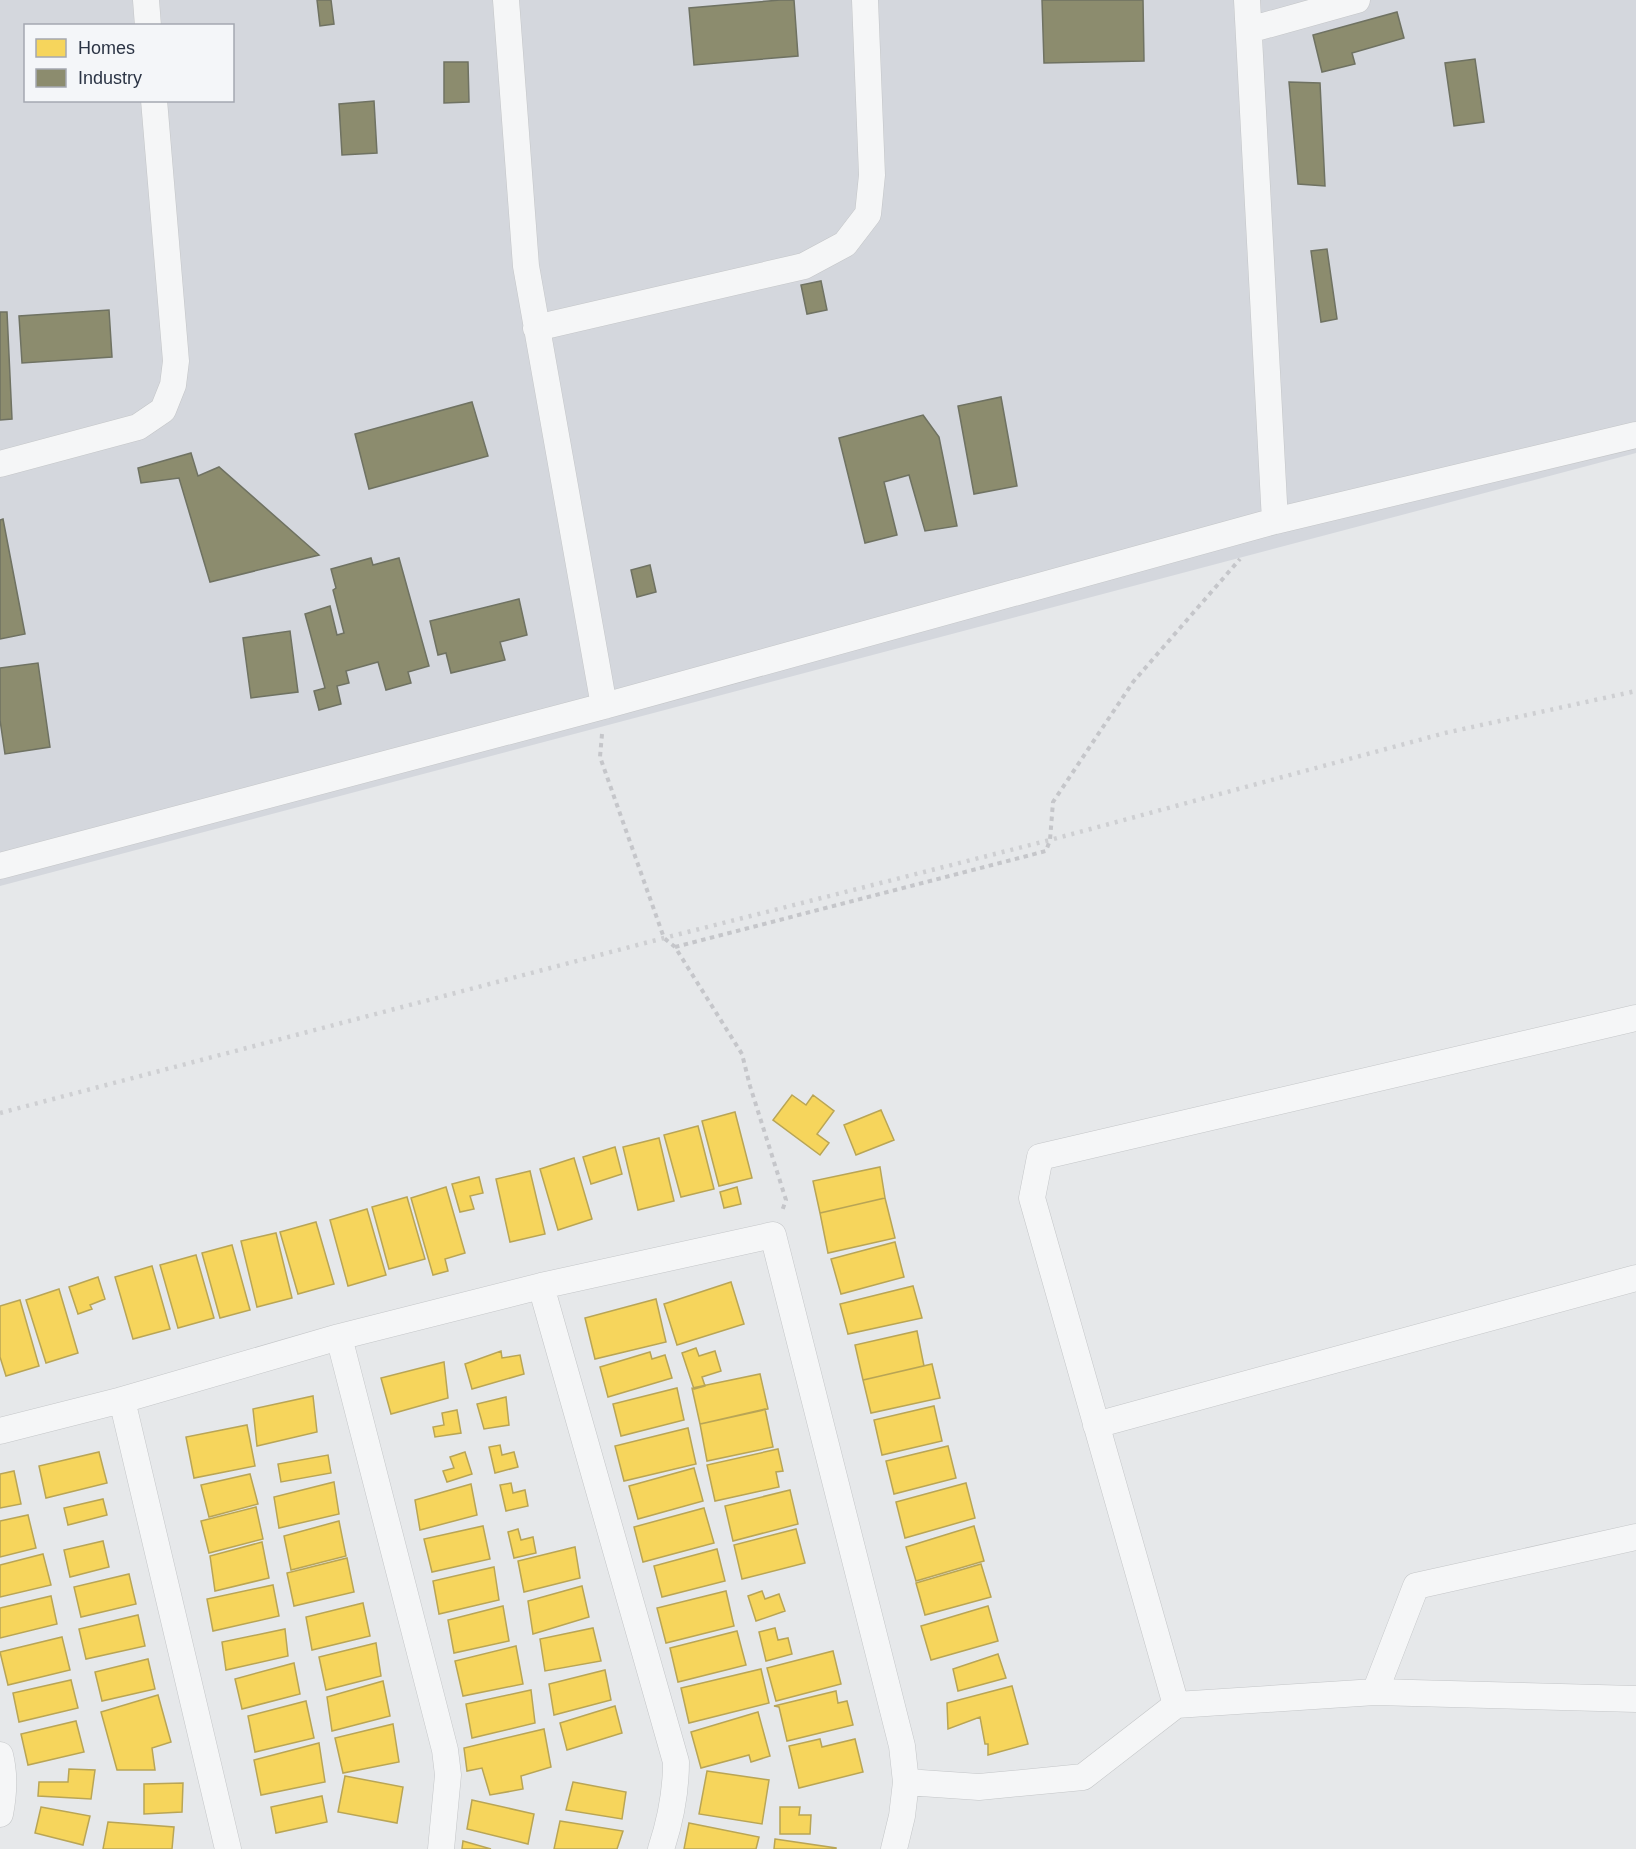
<svg xmlns="http://www.w3.org/2000/svg" width="1636" height="1849" viewBox="0 0 1636 1849" font-family="Arial,sans-serif">
  <style>
    .built { fill: #d4d7dd; fill-rule: evenodd }
    .homes { fill: #f6d55c; stroke: #b9a555; stroke-width: 1.5 }
    .industry { fill: #8c8c6e; stroke: #6f7262; stroke-width: 1.5 }
    .lines { fill: none; stroke-linecap: round; stroke-linejoin: round }
    .street-casing { stroke: #c4c6c8; stroke-width: 27 }
    .path { stroke: #c5c6ca; stroke-width: 4; stroke-dasharray: 4.5 4.5; stroke-linecap: butt }
    .street { stroke: #f5f6f7; stroke-width: 26 }
    .rail { stroke: #cecfd2; stroke-width: 4.5; stroke-dasharray: 3 6; stroke-linecap: butt }
  </style>
  <rect width="100%" height="100%" fill="#e6e8ea"/>
  <path class="built" d="M0,0H1636V453L0,886ZM26,26H232V100H26Z"/>
  <path class="homes" d="M792,1095L806,1105L813,1095L834,1111L817,1134L829,1143L820,1155L773,1120Z
    M881,1110L894,1140L856,1155L844,1125Z
    M735,1112L752,1178L719,1186L702,1121Z
    M698,1126L714,1189L681,1197L664,1135Z
    M659,1138L674,1201L638,1210L623,1147Z
    M615,1147L622,1174L591,1184L583,1157Z
    M574,1158L592,1219L558,1230L540,1169Z
    M880,1167L885,1198L820,1213L813,1181Z
    M530,1171L545,1234L510,1242L496,1179Z
    M479,1177L483,1193L470,1196L474,1209L460,1212L452,1184Z
    M446,1187L465,1253L445,1259L448,1271L433,1275L411,1198Z
    M737,1187L741,1204L724,1208L720,1192Z
    M407,1197L425,1259L389,1269L372,1207Z
    M885,1198L895,1238L828,1253L820,1213Z
    M367,1209L386,1275L348,1286L330,1220Z
    M316,1222L334,1284L298,1294L280,1232Z
    M276,1233L292,1298L257,1307L241,1241Z
    M895,1242L904,1277L841,1294L831,1259Z
    M232,1245L250,1310L220,1318L202,1253Z
    M196,1255L214,1318L178,1328L160,1265Z
    M152,1266L170,1329L133,1339L115,1277Z
    M98,1277L105,1299L90,1305L92,1309L78,1314L69,1287Z
    M731,1282L744,1324L677,1345L664,1304Z
    M913,1286L922,1318L848,1334L840,1304Z
    M59,1289L78,1353L46,1363L26,1300Z
    M656,1299L666,1342L595,1359L585,1318Z
    M20,1300L39,1366L6,1376L0,1357V1306Z
    M917,1331L924,1366L863,1380L855,1345Z
    M696,1348L699,1356L715,1351L721,1371L702,1377L705,1386L694,1389L682,1353Z
    M501,1351L502,1358L520,1355L524,1374L472,1389L465,1364Z
    M650,1352L652,1359L665,1355L672,1378L608,1397L600,1367Z
    M444,1362L448,1398L391,1414L381,1378Z
    M932,1364L940,1398L871,1413L863,1380Z
    M760,1374L768,1409L700,1424L692,1388Z
    M677,1388L684,1420L621,1436L613,1404Z
    M313,1396L317,1432L257,1446L253,1409Z
    M506,1397L509,1425L484,1429L477,1404Z
    M934,1406L942,1441L882,1455L874,1420Z
    M765,1409L773,1447L707,1461L700,1424Z
    M457,1410L461,1433L435,1437L433,1427L444,1425L442,1413Z
    M247,1425L255,1466L194,1478L186,1437Z
    M688,1428L696,1464L624,1481L615,1446Z
    M500,1445L502,1455L514,1452L518,1467L495,1473L489,1447Z
    M948,1446L956,1478L894,1494L886,1461Z
    M778,1449L783,1471L776,1472L779,1487L715,1501L707,1465Z
    M99,1452L107,1483L46,1498L39,1466Z
    M465,1452L472,1474L447,1482L443,1471L454,1468L450,1457Z
    M328,1455L331,1473L281,1482L278,1464Z
    M694,1468L703,1501L638,1519L629,1486Z
    M14,1471L21,1504L0,1508V1474Z
    M250,1474L258,1504L209,1517L201,1485Z
    M334,1482L339,1514L279,1528L274,1497Z
    M511,1483L513,1493L525,1490L528,1506L506,1511L500,1485Z
    M966,1483L975,1518L905,1538L896,1502Z
    M471,1484L477,1515L420,1530L415,1500Z
    M790,1490L798,1524L733,1541L725,1506Z
    M103,1499L107,1515L68,1525L64,1508Z
    M256,1507L263,1539L209,1553L201,1521Z
    M704,1508L714,1543L643,1562L634,1527Z
    M28,1515L36,1548L0,1557V1521Z
    M339,1521L346,1556L291,1570L284,1536Z
    M483,1526L490,1559L432,1572L424,1539Z
    M974,1526L984,1561L916,1581L906,1547Z
    M518,1529L521,1540L533,1537L536,1553L514,1558L508,1532Z
    M796,1529L805,1563L742,1579L734,1545Z
    M103,1541L109,1567L70,1577L64,1550Z
    M262,1542L269,1578L215,1591L210,1556Z
    M575,1547L580,1578L524,1592L518,1561Z
    M717,1549L725,1581L662,1597L654,1566Z
    M43,1554L51,1585L0,1597V1565Z
    M347,1558L354,1592L294,1606L287,1573Z
    M981,1564L991,1597L925,1615L916,1583Z
    M494,1567L499,1600L439,1614L433,1581Z
    M129,1574L136,1604L81,1617L74,1587Z
    M273,1585L279,1616L213,1631L207,1599Z
    M582,1586L589,1617L533,1634L528,1601Z
    M726,1591L734,1626L666,1643L657,1608Z
    M762,1591L765,1599L779,1594L785,1611L756,1621L748,1596Z
    M51,1596L57,1624L0,1638V1608Z
    M363,1603L370,1636L312,1650L306,1617Z
    M503,1606L509,1641L454,1653L448,1620Z
    M988,1606L998,1641L931,1660L921,1626Z
    M138,1615L145,1646L86,1659L79,1629Z
    M593,1628L601,1661L545,1671L540,1639Z
    M775,1628L778,1640L788,1638L792,1654L766,1661L759,1632Z
    M285,1629L288,1656L226,1670L222,1642Z
    M737,1631L746,1665L678,1682L670,1648Z
    M62,1637L70,1670L8,1685L0,1652Z
    M376,1643L381,1676L326,1690L319,1657Z
    M516,1646L523,1684L463,1696L455,1661Z
    M833,1651L841,1684L776,1701L767,1668Z
    M998,1654L1006,1678L958,1691L953,1669Z
    M148,1659L155,1689L102,1701L95,1672Z
    M294,1663L300,1694L242,1709L235,1679Z
    M761,1669L769,1703L689,1723L681,1688Z
    M605,1670L611,1700L554,1715L549,1684Z
    M71,1680L78,1708L19,1722L13,1693Z
    M383,1681L390,1716L332,1731L327,1697Z
    M1012,1686L1028,1744L988,1755V1744H985L980,1717L948,1729L947,1703Z
    M531,1690L535,1723L472,1738L466,1704Z
    M836,1691L838,1703L847,1701L853,1725L787,1741L779,1707L774,1706Z
    M158,1695L171,1742L152,1748L155,1770H117L101,1712Z
    M306,1701L314,1738L255,1752L248,1716Z
    M615,1706L622,1733L567,1750L560,1723Z
    M758,1712L770,1756L751,1762L749,1755L701,1768L691,1732Z
    M76,1721L84,1752L28,1765L21,1734Z
    M393,1724L399,1762L343,1773L335,1738Z
    M544,1729L551,1767L521,1776L523,1789L490,1795L482,1768L467,1771L464,1748Z
    M820,1739L822,1747L855,1739L863,1772L799,1788L789,1746Z
    M319,1743L325,1782L261,1795L254,1760Z
    M69,1769L95,1770L91,1799L38,1796L39,1782H68Z
    M707,1771L769,1780L762,1824L699,1814Z
    M345,1776L403,1787L397,1823L338,1812Z
    M573,1782L626,1792L622,1819L566,1810Z
    M183,1783L182,1812L144,1814V1784Z
    M322,1796L327,1822L276,1833L271,1807Z
    M472,1800L534,1814L528,1844L467,1829Z
    M41,1807L90,1816L83,1845L35,1833Z
    M780,1807H800L799,1815H811L810,1834H780Z
    M560,1821L623,1831L617,1849H554Z
    M108,1822L174,1827L172,1849H103Z
    M689,1823L759,1837L756,1849H684Z
    M775,1839L836,1848V1849H774Z
    M463,1841L491,1849H462Z"/>
  <path class="industry" d="M317,0H331L334,24L320,26Z
    M780,0H794L798,56L694,65L689,8Z
    M1042,0H1143L1144,61L1044,63Z
    M1397,12L1404,38L1352,53L1355,64L1322,72L1313,35Z
    M1475,59L1484,122L1454,126L1445,63Z
    M444,62H468L469,102L444,103Z
    M1289,82L1320,83L1325,186L1298,184Z
    M374,101L377,153L342,155L339,104Z
    M1327,249L1337,319L1321,322L1311,251Z
    M821,281L827,310L807,314L801,285Z
    M109,310L112,357L22,363L19,316Z
    M0,312H7L12,419L0,420Z
    M1001,397L1017,486L974,494L958,406Z
    M472,402L488,456L369,489L355,434Z
    M923,415L939,437L957,526L925,531L909,475L884,482L897,535L865,543L839,438Z
    M191,453L198,476L219,467L319,555L210,582L179,478L141,483L138,468Z
    M3,519L25,634L0,639V520Z
    M371,558L373,565L399,558L429,666L408,672L411,683L386,690L378,662L346,671L349,683L337,686L341,704L319,710L314,691L325,688L305,614L330,606L337,635L344,633L333,590L336,588L331,569Z
    M650,565L656,592L637,597L631,570Z
    M519,599L527,635L500,642L505,660L451,673L446,653L438,655L430,621Z
    M290,631L298,692L251,698L243,638Z
    M38,663L50,747L5,754L0,720V668Z"/>
  <g class="lines">
    <g class="street-casing">
      <path id="street" d="M146,0L148,26
        M506,0L526,266L604,706
        M1247,0L1275,521
        M1249,30L1357,0
        M536,328L804,266L845,244L868,214L872,175L865,0
        M0,464L138,427L163,410L173,385L176,361L154,100
        M0,866L604,706L1275,521L1636,435
        M541,1286L676,1762C676,1793 671,1819 661,1849
        M339,1337L445,1750L448,1775L441,1849
        M122,1400L228,1849
        M1096,1425L1636,1278
        M0,1431L122,1400L339,1337L541,1286L773,1235L902,1746L906,1782L902,1816L894,1849
        M1375,1692L1416,1586L1636,1537
        M1176,1705L1032,1198L1040,1157L1636,1018
        M0,1755C5,1775 4,1794 0,1814
        M906,1782L979,1787L1083,1777L1176,1705L1375,1692L1636,1699"/>
    </g>
    <path class="path" d="M602,734L600,757L664,938L675,947L742,1054L750,1086L786,1200L782,1211
      M675,947L1046,851L1050,840L1053,802L1133,682L1240,559"/>
    <use href="#street" class="street"/>
    <path class="rail" d="M0,1113L664,938L1050,840L1445,733L1636,691"/>
  </g>
  <rect x="24" y="24" width="210" height="78" fill="#f4f6f9" stroke="#a4a8b1" stroke-width="1.5"/>
  <rect x="36" y="39" width="30" height="18" fill="#f6d55c" stroke="#a4a8b1" stroke-width="1.5"/>
  <text x="78" y="54" font-size="18" fill="#2b3445">Homes</text>
  <rect x="36" y="69" width="30" height="18" fill="#8c8c6e" stroke="#a4a8b1" stroke-width="1.5"/>
  <text x="78" y="84" font-size="18" fill="#2b3445">Industry</text>
</svg>
